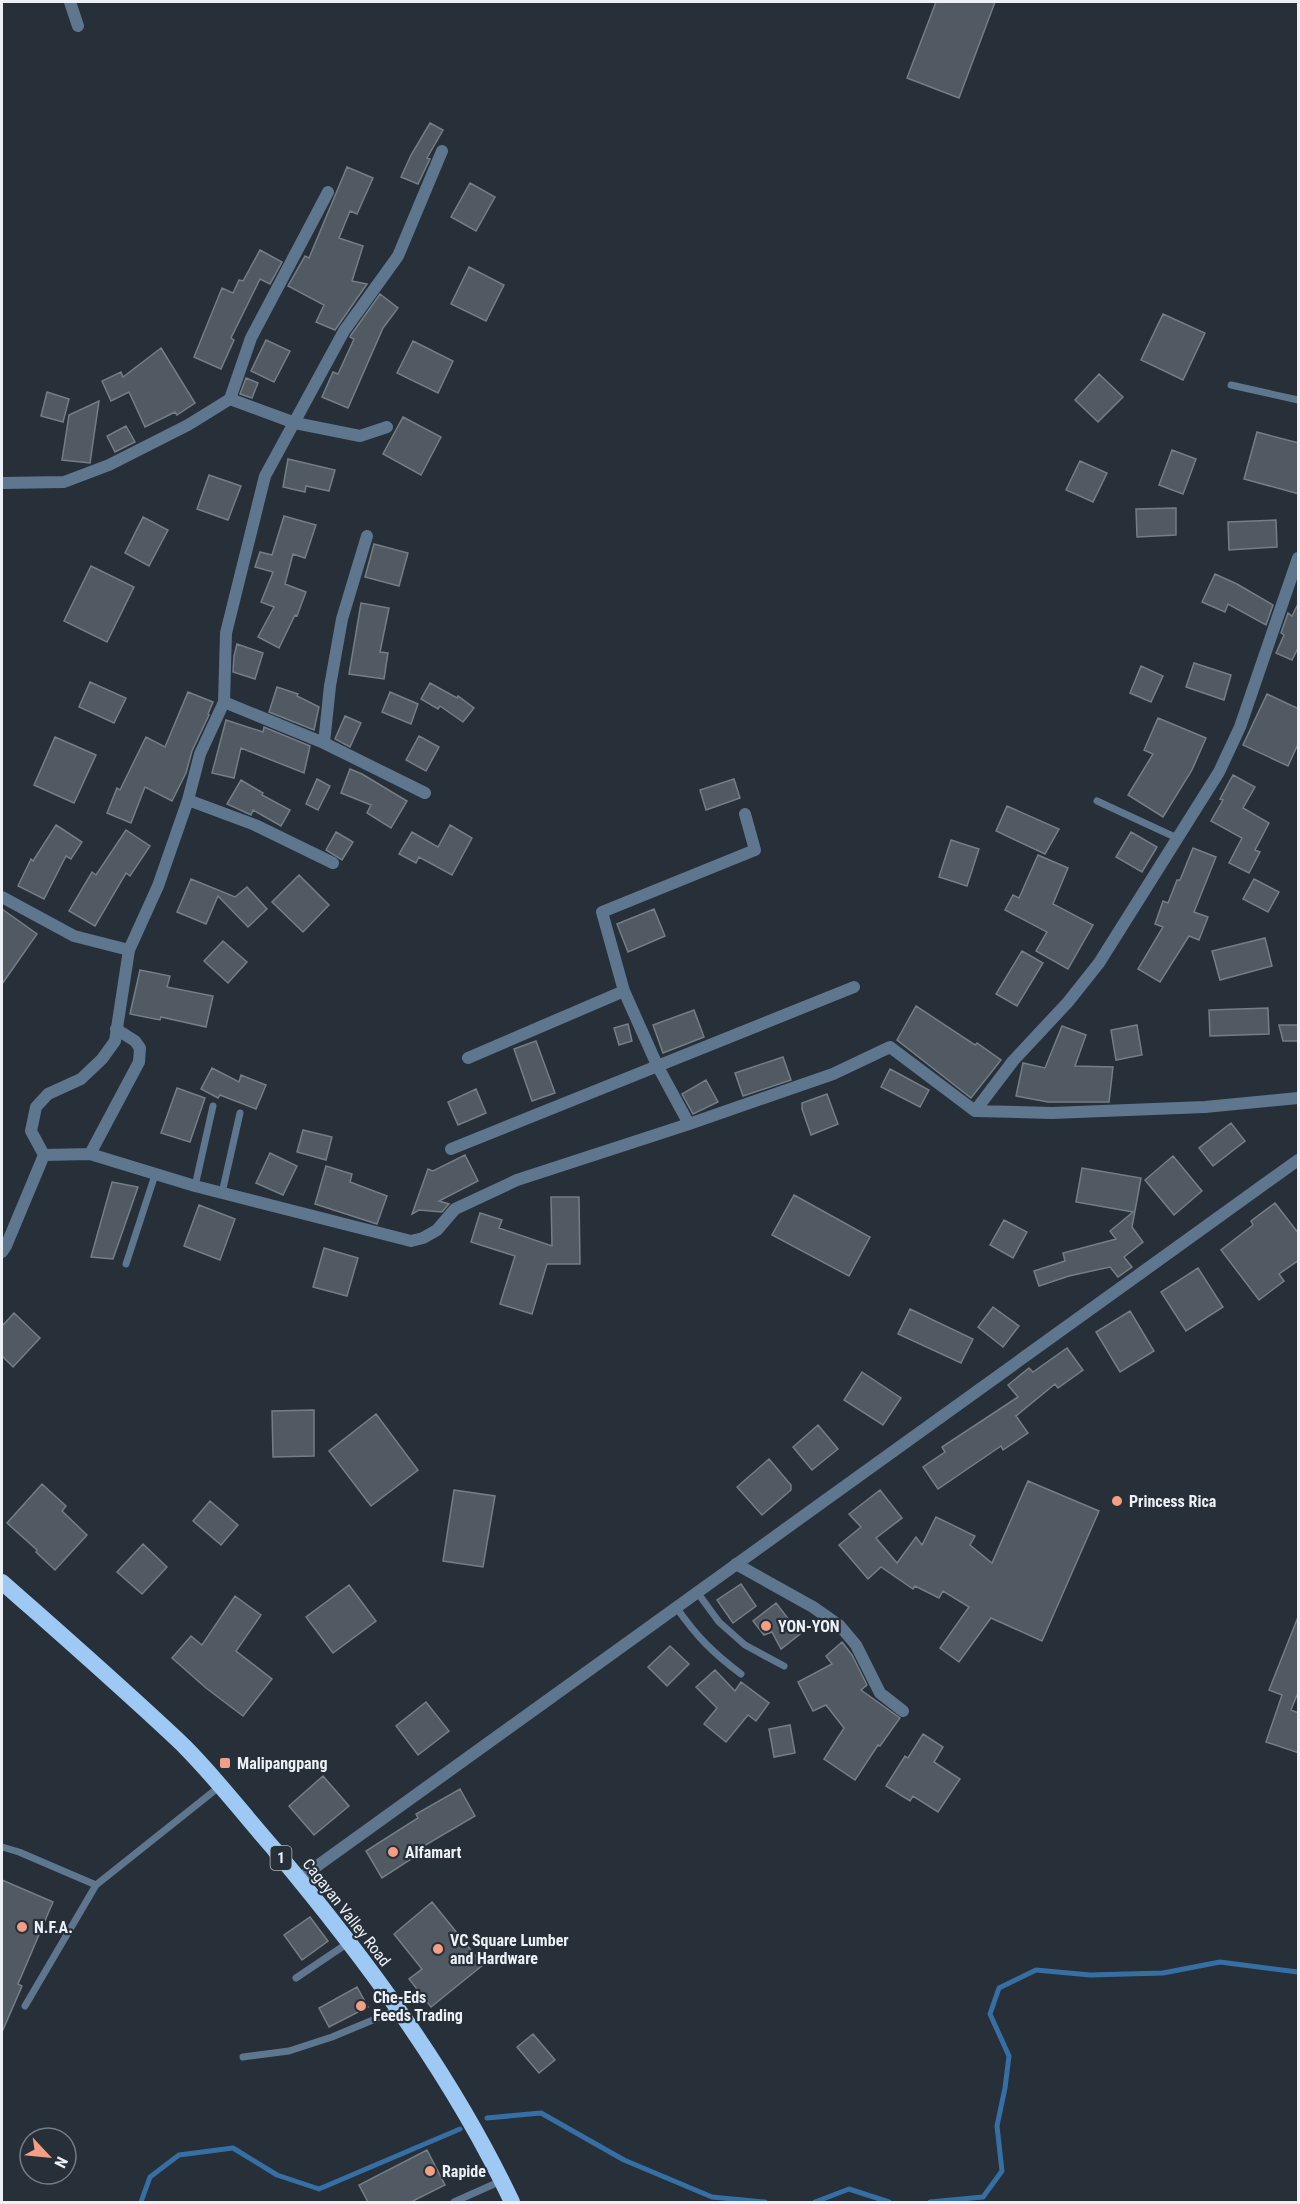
<svg xmlns="http://www.w3.org/2000/svg" width="1300" height="2204" viewBox="0 0 1300 2204" font-family="'Roboto Condensed',sans-serif">
  <style>
    .lines { fill: none; stroke-linecap: round; stroke-linejoin: round }
    .stream { stroke: #356fa4; stroke-width: 5 }
    .building { fill: #515a63; stroke: #747e87; stroke-width: 1.5 }
    .service { stroke: #5e768e; stroke-width: 7 }
    .minor { stroke: #5e768e; stroke-width: 12 }
    .tertiary { stroke: #5e768e; stroke-width: 12 }
    .trunk { stroke: #9ec9f4; stroke-width: 16 }
    .poi-dot { fill: #f39f84; stroke: #272f38; stroke-width: 2 }
    .labels { text-anchor: middle; stroke-width: 4.5; stroke-linejoin: round; paint-order: stroke }
    .shield { fill: #272f38; stroke: #b0b7bd; stroke-width: 1.5 }
    .shield-label { font-size: 15px; font-weight: bold; fill: #ebf1f6 }
    .poi-label { font-size: 16px; font-weight: bold; fill: #ebf1f6; stroke: #272f38; text-anchor: start }
    .street-label { font-size: 16px; fill: #ebf1f6; stroke: #272f38 }
  </style>
  <rect width="100%" height="100%" fill="#272f38"/>
  <g class="lines">
    <path class="stream" d="M487,2118L541,2113L624,2160L712,2197L765,2202
      M141,2202L150,2177L179,2155L233,2148L277,2175L319,2189L460,2129
      M815,2202L849,2189L889,2202
      M930,2202L983,2197L1002,2171L997,2126L1005,2088L1009,2056L990,2014L999,1988L1036,1970L1090,1975L1163,1973L1220,1962L1298,1972"/>
  </g>
  <path class="building" d="M936,2H995L959,98L907,78Z
    M430,123L443,130L427,158L430,159L418,184L401,177L411,155Z
    M347,167L373,178L357,214L350,211L339,238L363,246L352,281L367,284L335,330L316,322L324,305L288,286L305,256L309,258Z
    M470,183L495,197L476,231L451,217Z
    M260,250L282,262L270,284L260,279L231,338L234,340L221,369L194,357L222,288L233,293L239,280L243,281Z
    M469,267L504,285L486,321L451,304Z
    M380,294L398,308L383,328L348,408L322,397L333,372L338,374L354,339L350,337L351,335Z
    M1163,314L1205,333L1183,380L1141,360Z
    M266,340L290,351L274,382L251,371Z
    M413,341L453,361L438,393L397,373Z
    M161,348L195,403L177,415L175,412L145,427L129,392L111,401L102,381L121,372L123,377Z
    M1099,374L1123,397L1098,422L1075,400Z
    M246,378L258,383L252,398L240,394Z
    M47,392L69,399L63,422L41,416Z
    M99,401L90,463L62,460L69,415Z
    M403,417L441,437L421,475L383,454Z
    M126,426L135,442L115,452L107,436Z
    M1257,432L1299,443V494L1244,479Z
    M1172,450L1196,459L1183,494L1159,485Z
    M288,459L335,470L329,491L306,486L305,492L283,487Z
    M1080,461L1107,473L1093,502L1066,490Z
    M209,475L241,486L228,520L197,509Z
    M1176,508V535L1137,537L1136,509Z
    M284,516L316,525L305,558L293,554L285,584L306,592L297,616L295,615L279,648L258,637L274,607L261,602L273,572L255,567L260,552L272,555Z
    M143,517L168,530L149,566L125,553Z
    M1276,520L1277,547L1229,550L1228,522Z
    M374,544L408,553L399,586L365,577Z
    M91,566L134,587L107,642L64,621Z
    M1215,574L1237,584L1273,605L1266,625L1228,604L1225,612L1202,602Z
    M1299,602V646L1292,660L1276,653L1284,635L1281,633L1288,613L1292,616Z
    M361,603L389,608L380,652L388,653L384,679L349,674Z
    M237,644L263,653L255,679L233,672L234,656Z
    M1194,663L1231,675L1224,700L1186,687Z
    M1141,666L1163,676L1151,702L1130,693Z
    M90,682L126,698L114,723L79,707Z
    M430,683L457,698L458,696L474,708L463,722L440,706L438,709L421,699Z
    M277,687L298,694L297,696L319,707L314,730L269,712Z
    M188,692L213,702L208,714L209,715L192,751L186,773L172,801L145,787L131,823L107,813L117,788L120,790L146,737L165,747Z
    M390,692L418,704L411,724L382,712Z
    M1267,694L1299,709V742L1288,766L1243,745Z
    M345,716L361,723L350,747L335,739Z
    M1158,718L1206,738L1192,770L1163,817L1128,795L1153,754L1144,750Z
    M226,720L263,732L264,727L310,746L304,773L241,748L234,778L212,773Z
    M419,736L439,747L426,771L406,760Z
    M55,737L96,755L74,803L34,785Z
    M350,769L362,774L407,801L391,828L367,813L371,805L341,793Z
    M1233,775L1255,787L1243,808L1269,823L1255,850L1260,852L1249,873L1229,863L1242,838L1211,821L1223,800L1220,799Z
    M317,779L330,786L318,810L306,804Z
    M734,779L740,798L706,810L700,790Z
    M241,780L263,793L262,795L290,810L281,826L253,810L251,815L227,804Z
    M1007,806L1059,829L1045,854L996,831Z
    M56,825L82,842L71,859L66,856L44,899L18,886L31,859L33,861Z
    M450,825L472,838L452,875L419,857L416,863L399,854L412,832L438,847Z
    M126,830L150,846L130,876L126,873L95,926L69,911L92,872L96,875Z
    M336,832L353,842L342,860L326,850Z
    M1131,832L1157,847L1142,872L1116,857Z
    M951,840L979,849L967,886L939,877Z
    M1193,848L1216,857L1194,912L1208,917L1199,940L1189,936L1160,982L1138,969L1163,927L1155,924L1163,901L1168,903L1177,880H1180Z
    M1038,855L1068,868L1053,904L1093,925L1068,969L1036,951L1047,932L1005,910L1013,895L1019,898Z
    M299,875L329,905L303,932L272,902Z
    M191,879L235,897L247,887L267,909L248,927L218,896L206,924L177,912Z
    M1254,879L1279,892L1268,912L1243,899Z
    M2,909L37,934L2,984Z
    M654,909L665,936L628,952L617,924Z
    M1265,938L1272,966L1220,980L1212,951Z
    M223,941L247,962L228,983L204,961Z
    M1022,951L1043,963L1017,1006L996,994Z
    M140,970L170,976L167,987L213,996L206,1027L161,1017L160,1020L130,1014Z
    M916,1006L975,1045L977,1043L1001,1060L971,1098L897,1040Z
    M1268,1008L1269,1034L1210,1036L1209,1010Z
    M694,1010L704,1037L663,1053L653,1025Z
    M628,1024L632,1041L619,1045L614,1028Z
    M1137,1025L1142,1055L1116,1060L1111,1030Z
    M1279,1025H1299V1041H1283Z
    M1062,1026L1086,1035L1075,1066L1113,1067L1109,1102H1048L1016,1096L1023,1063L1045,1068Z
    M536,1041L555,1093L532,1101L514,1049Z
    M783,1057L791,1080L743,1096L735,1073Z
    M212,1068L239,1082L241,1075L266,1085L256,1109L220,1095L218,1098L201,1089Z
    M890,1069L929,1090L920,1107L881,1087Z
    M706,1080L718,1102L693,1114L682,1094Z
    M177,1088L205,1098L190,1142L161,1133Z
    M476,1089L486,1113L458,1125L448,1102Z
    M827,1094L838,1124L811,1135L802,1109V1103Z
    M1231,1123L1245,1141L1213,1166L1199,1148Z
    M303,1130L332,1137L326,1160L297,1152Z
    M270,1153L297,1166L283,1195L256,1183Z
    M465,1155L478,1181L439,1201L449,1204L442,1212L419,1210L412,1214L428,1169L433,1171Z
    M1173,1156L1202,1191L1174,1215L1145,1180Z
    M326,1166L352,1174L350,1182L387,1196L377,1224L315,1204Z
    M1082,1168L1141,1178L1132,1227L1143,1242L1124,1257L1132,1267L1118,1277L1110,1267L1069,1276L1039,1286L1034,1271L1065,1261L1063,1253L1116,1239L1110,1231L1133,1212L1076,1202Z
    M112,1182L138,1187L113,1259L91,1257Z
    M794,1195L870,1237L849,1276L772,1235Z
    M551,1197H579L580,1264H547L532,1314L500,1304L515,1256L471,1242L480,1213L502,1220L499,1228L552,1246Z
    M1275,1203L1299,1234V1260L1279,1274L1284,1281L1259,1300L1221,1250L1253,1225L1251,1221Z
    M199,1205L235,1219L220,1260L184,1246Z
    M1004,1220L1027,1232L1013,1258L990,1245Z
    M324,1248L358,1258L347,1296L313,1287Z
    M1198,1268L1223,1307L1186,1331L1161,1292Z
    M993,1307L1019,1326L1003,1347L978,1327Z
    M910,1309L973,1339L961,1363L898,1334Z
    M1130,1311L1154,1351L1120,1372L1096,1332Z
    M14,1313L40,1338L13,1367L2,1356V1326Z
    M1067,1348L1083,1370L1058,1388L1055,1384L1016,1416L1028,1433L1003,1450L1001,1446L938,1489L923,1467L945,1452L942,1447L1018,1397L1008,1385L1029,1368L1033,1372Z
    M862,1372L901,1398L883,1425L844,1400Z
    M314,1410V1456L273,1457L272,1411Z
    M376,1414L418,1470L371,1506L329,1451Z
    M818,1425L838,1449L812,1470L793,1447Z
    M769,1459L791,1485V1490L762,1515L737,1487Z
    M1028,1481L1099,1511L1042,1641L991,1618L959,1662L940,1648L969,1607L943,1591L939,1598L915,1586L913,1589L881,1567L868,1579L839,1545L861,1527L849,1514L880,1490L902,1518L876,1538L897,1563L916,1537L922,1545L936,1517L975,1536L970,1545L992,1563Z
    M42,1484L66,1506L62,1511L87,1535L55,1570L36,1552L37,1550L7,1523Z
    M454,1490L495,1496L483,1567L443,1561Z
    M210,1501L238,1525L221,1545L193,1521Z
    M143,1544L167,1567L142,1594L117,1572Z
    M741,1584L756,1606L733,1623L717,1600Z
    M349,1585L376,1621L333,1653L306,1617Z
    M235,1596L261,1615L236,1651L272,1679L243,1716L206,1688L172,1658L191,1636L202,1645Z
    M776,1603L800,1634L781,1649L772,1632L764,1635L753,1621Z
    M1298,1617L1299,1690L1291,1710L1299,1713V1753L1266,1742L1282,1695L1269,1690Z
    M842,1642L852,1655L867,1685L861,1690L900,1718L880,1746L878,1745L855,1780L824,1759L844,1728L826,1705L813,1711L798,1682L832,1664L826,1656Z
    M670,1646L689,1664L667,1686L648,1667Z
    M715,1670L735,1691L741,1682L769,1703L756,1721L748,1715L726,1742L704,1724L717,1708L696,1687Z
    M426,1702L449,1731L418,1755L396,1726Z
    M790,1725L795,1753L774,1757L769,1729Z
    M923,1734L943,1747L934,1762L960,1779L938,1812L913,1796L910,1801L886,1786L905,1756L908,1758Z
    M323,1776L349,1806L314,1835L289,1806Z
    M460,1789L475,1816L417,1850L419,1854L382,1878L366,1851L418,1818L416,1814Z
    M2,1880L53,1902L18,1984L22,1986L2,2032Z
    M432,1902L483,1965L431,2007L409,1979L422,1969L394,1934Z
    M310,1917L328,1941L302,1960L284,1935Z
    M357,1987L368,2007L329,2027L319,2008Z
    M533,2034L555,2060L539,2073L517,2047Z
    M427,2150L445,2185L411,2202H368L359,2185Z"/>
  <g class="lines">
    <path class="service" d="M1231,385L1298,400
      M1097,801L1177,838
      M195,1186L213,1106
      M222,1193L240,1113
      M126,1264L155,1175
      M697,1592L719,1622L745,1645L784,1666
      M676,1607C697,1637 712,1652 741,1674
      M2,1847L19,1852L96,1885
      M296,1978L348,1943
      M25,2006L96,1885L219,1787
      M243,2057L289,2051L332,2037L397,2010
      M454,2202L501,2181"/>
    <path class="minor" d="M70,2L78,26
      M230,399L251,338L328,192
      M2,483L64,482L109,465L188,425L230,399L295,423L360,436L387,427
      M224,702L324,743L425,793
      M324,743L330,686L342,619L367,536
      M188,800L255,825L333,863
      M2,897L74,936L129,950
      M468,1058L624,991
      M975,1111L1013,1061L1068,1002L1099,963L1219,772L1240,727L1298,558
      M689,1124L657,1065L624,991L602,912L755,850L745,814
      M451,1149L854,987
      M90,1154L139,1062L140,1048L135,1041L116,1029
      M44,1155L31,1131L36,1107L48,1094L81,1079L102,1059L115,1041L129,950L158,886L188,800L200,754L224,702L226,633L265,476L344,331L398,256L442,151
      M2,1252L6,1246L44,1155L90,1154L195,1186L411,1241L423,1238L437,1230L455,1209L517,1180L689,1124L833,1074L890,1047L975,1111L1052,1113L1205,1107L1298,1098
      M736,1564L813,1607L840,1626L856,1645L880,1693L903,1711"/>
    <path class="tertiary" d="M299,1879L1298,1160"/>
    <path class="trunk" d="M2,1582C63,1636 125,1690 184,1746C216,1778 244,1815 274,1849C365,1958 451,2073 512,2202"/>
  </g>
  <g class="poi-dot">
    <circle cx="1117" cy="1501" r="6"/>
    <circle cx="766" cy="1626" r="6"/>
    <rect x="219" y="1757" width="12" height="12" rx="3"/>
    <circle cx="393" cy="1852" r="6"/>
    <circle cx="22" cy="1927" r="6"/>
    <circle cx="438" cy="1949" r="6"/>
    <circle cx="361" cy="2006" r="6"/>
    <circle cx="430" cy="2171" r="6"/>
  </g>
  <g class="labels">
    <rect class="shield" x="270.5" y="1846" width="21" height="24" rx="4.5"/>
    <g class="shield-label">
      <text x="281" y="1863">1</text>
    </g>
    <g class="poi-label">
      <text x="1129" y="1507">Princess Rica</text>
      <text x="778" y="1632">YON-YON</text>
      <text x="237" y="1769">Malipangpang</text>
      <text x="405" y="1858">Alfamart</text>
      <text x="34" y="1933">N.F.A.</text>
      <text x="450" y="1946">VC Square Lumber<tspan x="450" dy="18">and Hardware</tspan></text>
      <text x="373" y="2003">Che-Eds<tspan x="373" dy="18">Feeds Trading</tspan></text>
      <text x="442" y="2177">Rapide</text>
    </g>
    <g class="street-label">
      <text transform="translate(347 1912) rotate(52)" y="6">Cagayan Valley Road</text>
    </g>
  </g>
  <rect width="1300" height="2204" fill="none" stroke="#ebf1f6" stroke-width="6"/>
  <g transform="translate(48 2156) rotate(116)"><circle r="28" fill="#272f38" stroke="#757d84" stroke-width="1.5"/>
  <path d="M0-4.5L10 22L0 15L-10 22Z" fill="#f39f84"/>
  <text y="-9" font-size="16" font-weight="bold" text-anchor="middle" fill="#ebf1f6">N</text>
  </g>
</svg>
